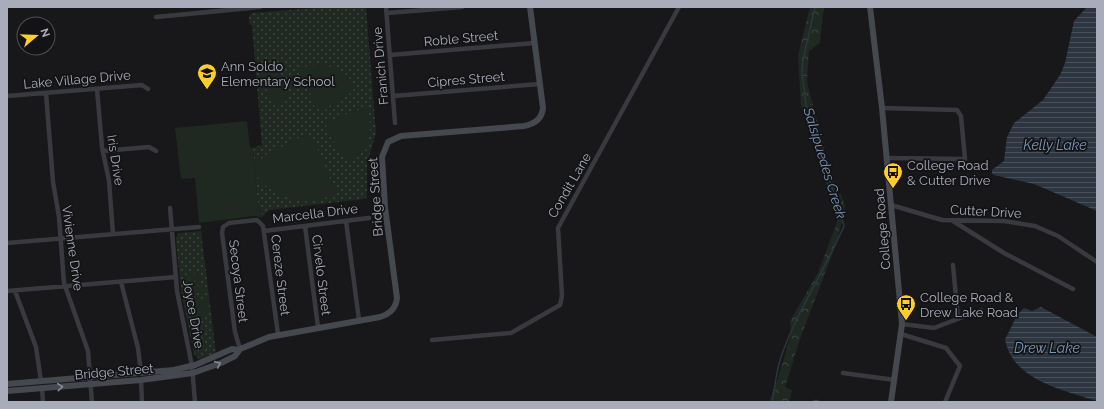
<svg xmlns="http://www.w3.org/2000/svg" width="1104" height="409" viewBox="0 0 1104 409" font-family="Raleway,sans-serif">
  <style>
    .forest { fill: url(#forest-crowns) }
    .park { fill: url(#park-dots) }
    .garden { fill: #1f2921 }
    .water { fill: url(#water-rules) }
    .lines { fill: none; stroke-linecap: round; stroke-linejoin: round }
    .stream { stroke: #2c3540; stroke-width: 1.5 }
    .street { stroke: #393940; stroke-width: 4.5 }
    .secondary { stroke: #464850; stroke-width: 6 }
    .oneway { stroke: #868a96 }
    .labels { text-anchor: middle; stroke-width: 3.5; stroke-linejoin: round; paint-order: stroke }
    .street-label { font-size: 13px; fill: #a9adbb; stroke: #131315 }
    .poi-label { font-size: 13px; fill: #a9adbb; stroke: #131315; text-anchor: start }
    .water-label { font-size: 14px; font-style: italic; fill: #7d97b9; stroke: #131315 }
  </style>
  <defs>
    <pattern id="forest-crowns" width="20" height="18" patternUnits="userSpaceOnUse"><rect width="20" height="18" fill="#1f2921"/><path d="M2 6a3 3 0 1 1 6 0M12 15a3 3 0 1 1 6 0" fill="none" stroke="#3d453f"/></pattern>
    <pattern id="park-dots" width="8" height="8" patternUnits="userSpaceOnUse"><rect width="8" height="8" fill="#1f2921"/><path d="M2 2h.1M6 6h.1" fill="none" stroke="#3d453f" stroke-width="1.8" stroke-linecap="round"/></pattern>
    <pattern id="water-rules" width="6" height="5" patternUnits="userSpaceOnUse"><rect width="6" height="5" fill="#2c3540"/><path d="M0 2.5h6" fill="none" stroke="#48505a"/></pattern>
  </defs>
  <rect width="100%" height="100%" fill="#18181a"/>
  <path class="forest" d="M810,7H825L823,13L820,43L809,51L807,80L809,91L837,194H841L845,206L838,239L800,339L785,387L792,390L789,402H769L778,378L791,335L790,321L818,273L837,222L832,200L801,105L798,55Z"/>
  <path class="park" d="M328,7H366L376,133L367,164V197L364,199L269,210L263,216L258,206L253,148L262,145L252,26L249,23V16L252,13Z
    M201,231L216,353L199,359L194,354L181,291L176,238L179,233Z"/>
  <path class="garden" d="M274,64L290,97L273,106L267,94L269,93L259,72Z
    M316,65C334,64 348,72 356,88L327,108L322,110L315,108L301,69Z
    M366,107C376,129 369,150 348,163L325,129L328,121Z
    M247,121L250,148H253L258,206L263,216L262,217L254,216L199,223L195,178L181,179L175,128Z
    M304,135L312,137L336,192C315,204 291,202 271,189C268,187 262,184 259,180C257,175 257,167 257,161Z
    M200,273L201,280L186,282L185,275Z
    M202,285L203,292L187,294V287Z
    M207,298L209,316L195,318L193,300Z"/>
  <path class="water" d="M1087,7H1097V211L1034,184L994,175L992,173V170L1004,161L1007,137L1014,123L1043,100L1060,75L1065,63L1074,21Z
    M1041,307L1097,337V401C1063,390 1012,380 1005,339C1012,328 1014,316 1024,308L1032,311Z"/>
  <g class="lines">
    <path class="stream" d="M772,402C775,387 776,372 781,357C797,311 825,270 844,226L806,105L802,73L803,60L815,7"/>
    <path class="street" d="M386,7L395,123
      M387,13L462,7
      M156,17L260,7
      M390,55L534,43
      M97,89L102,147L109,181L113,234
      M46,93L53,182L59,217L64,283L88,351L92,402
      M7,96L142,85L148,89
      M393,96L540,84
      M882,108L957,110L961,116L965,159L887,158
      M103,151L149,147L156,151
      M891,205L942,220L1004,221L1035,226L1058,236L1097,262
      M170,208L177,291L192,366L195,402
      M346,221L359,320
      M953,221L1004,253L1073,289
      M305,226L318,327
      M264,231L369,218
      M7,243L199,227
      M953,265L958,319
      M121,282L138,348L141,373
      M7,291L176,277
      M15,291L36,347L41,381
      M902,324L934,328L981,310
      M901,334L946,348L960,366L945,402
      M432,340L511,333L560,305L562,296L558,228L679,7
      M240,349L235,332L222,233L223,227L229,223L257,220L263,226L278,334
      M843,373L895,380
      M141,380L142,402
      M42,388L43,402
      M815,402H817"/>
    <path class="secondary" d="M870,7L882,108L902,324L891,402
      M7,384L174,370L195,365L232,349L239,350
      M7,391L141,380L193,373L221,363L235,356L240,349L269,337L380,317C390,314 396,308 397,298L385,207L382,157L388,142L401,136L524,126C535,124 542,119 543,108L530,7"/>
  </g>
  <defs><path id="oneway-chevron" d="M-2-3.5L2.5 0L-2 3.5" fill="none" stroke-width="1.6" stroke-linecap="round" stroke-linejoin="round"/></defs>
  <g class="oneway">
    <use href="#oneway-chevron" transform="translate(218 364) rotate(-25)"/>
    <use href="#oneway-chevron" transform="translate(60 387) rotate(-5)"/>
  </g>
  <defs>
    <g id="school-pin" transform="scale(1)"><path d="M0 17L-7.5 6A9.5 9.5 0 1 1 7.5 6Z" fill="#ffcd2b" stroke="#131315"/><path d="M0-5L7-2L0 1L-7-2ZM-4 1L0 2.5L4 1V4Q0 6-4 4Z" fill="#111"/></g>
    <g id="bus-pin" transform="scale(1)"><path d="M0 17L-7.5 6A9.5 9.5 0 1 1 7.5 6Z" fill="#ffcd2b" stroke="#131315"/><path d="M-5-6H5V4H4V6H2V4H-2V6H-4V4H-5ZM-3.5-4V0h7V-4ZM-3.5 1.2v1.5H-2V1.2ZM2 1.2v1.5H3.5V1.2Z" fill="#111"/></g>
  </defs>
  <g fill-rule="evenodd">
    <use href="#school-pin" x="207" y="73"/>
    <use href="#bus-pin" x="893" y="172"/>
    <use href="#bus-pin" x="906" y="304"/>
  </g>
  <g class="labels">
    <g class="street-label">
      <text transform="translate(461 38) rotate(-5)" y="5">Roble Street</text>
      <text transform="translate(380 66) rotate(-95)" y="5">Franich Drive</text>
      <text transform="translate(77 79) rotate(-5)" y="5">Lake Village Drive</text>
      <text transform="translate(466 79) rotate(-5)" y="5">Cipres Street</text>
      <text transform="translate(116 160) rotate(81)" y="5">Iris Drive</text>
      <text transform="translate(569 185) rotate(-60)" y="5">Condit Lane</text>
      <text transform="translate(375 197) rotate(-94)" y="5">Bridge Street</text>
      <text transform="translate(986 211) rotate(3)" y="5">Cutter Drive</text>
      <text transform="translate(315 213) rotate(-7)" y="5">Marcella Drive</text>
      <text transform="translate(882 229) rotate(-95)" y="5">College Road</text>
      <text transform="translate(73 248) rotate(82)" y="5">Vivienne Drive</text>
      <text transform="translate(281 275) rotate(83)" y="5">Cereze Street</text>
      <text transform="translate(322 275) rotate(83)" y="5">Cirvelo Street</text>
      <text transform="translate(239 281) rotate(83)" y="5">Secoya Street</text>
      <text transform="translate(194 314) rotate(80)" y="5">Joyce Drive</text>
      <text transform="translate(114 371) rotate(-5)" y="5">Bridge Street</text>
    </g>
    <g class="poi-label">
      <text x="221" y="71">Ann Soldo<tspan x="221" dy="15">Elementary School</tspan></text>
      <text x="907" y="170">College Road<tspan x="907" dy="15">&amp; Cutter Drive</tspan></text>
      <text x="920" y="302">College Road &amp;<tspan x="920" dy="15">Drew Lake Road</tspan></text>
    </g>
    <g class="water-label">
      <text x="1055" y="150">Kelly Lake</text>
      <text transform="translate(825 163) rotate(73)" y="5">Salsipuedes Creek</text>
      <text x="1047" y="353">Drew Lake</text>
    </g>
  </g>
  <rect width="1104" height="409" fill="none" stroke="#a9adbb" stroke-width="16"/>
  <g transform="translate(36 36) rotate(71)"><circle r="19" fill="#131315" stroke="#4f5157"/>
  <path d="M0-3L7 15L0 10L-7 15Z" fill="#ffcd2b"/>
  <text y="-6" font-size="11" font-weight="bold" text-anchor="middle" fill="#a9adbb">N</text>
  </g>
</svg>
